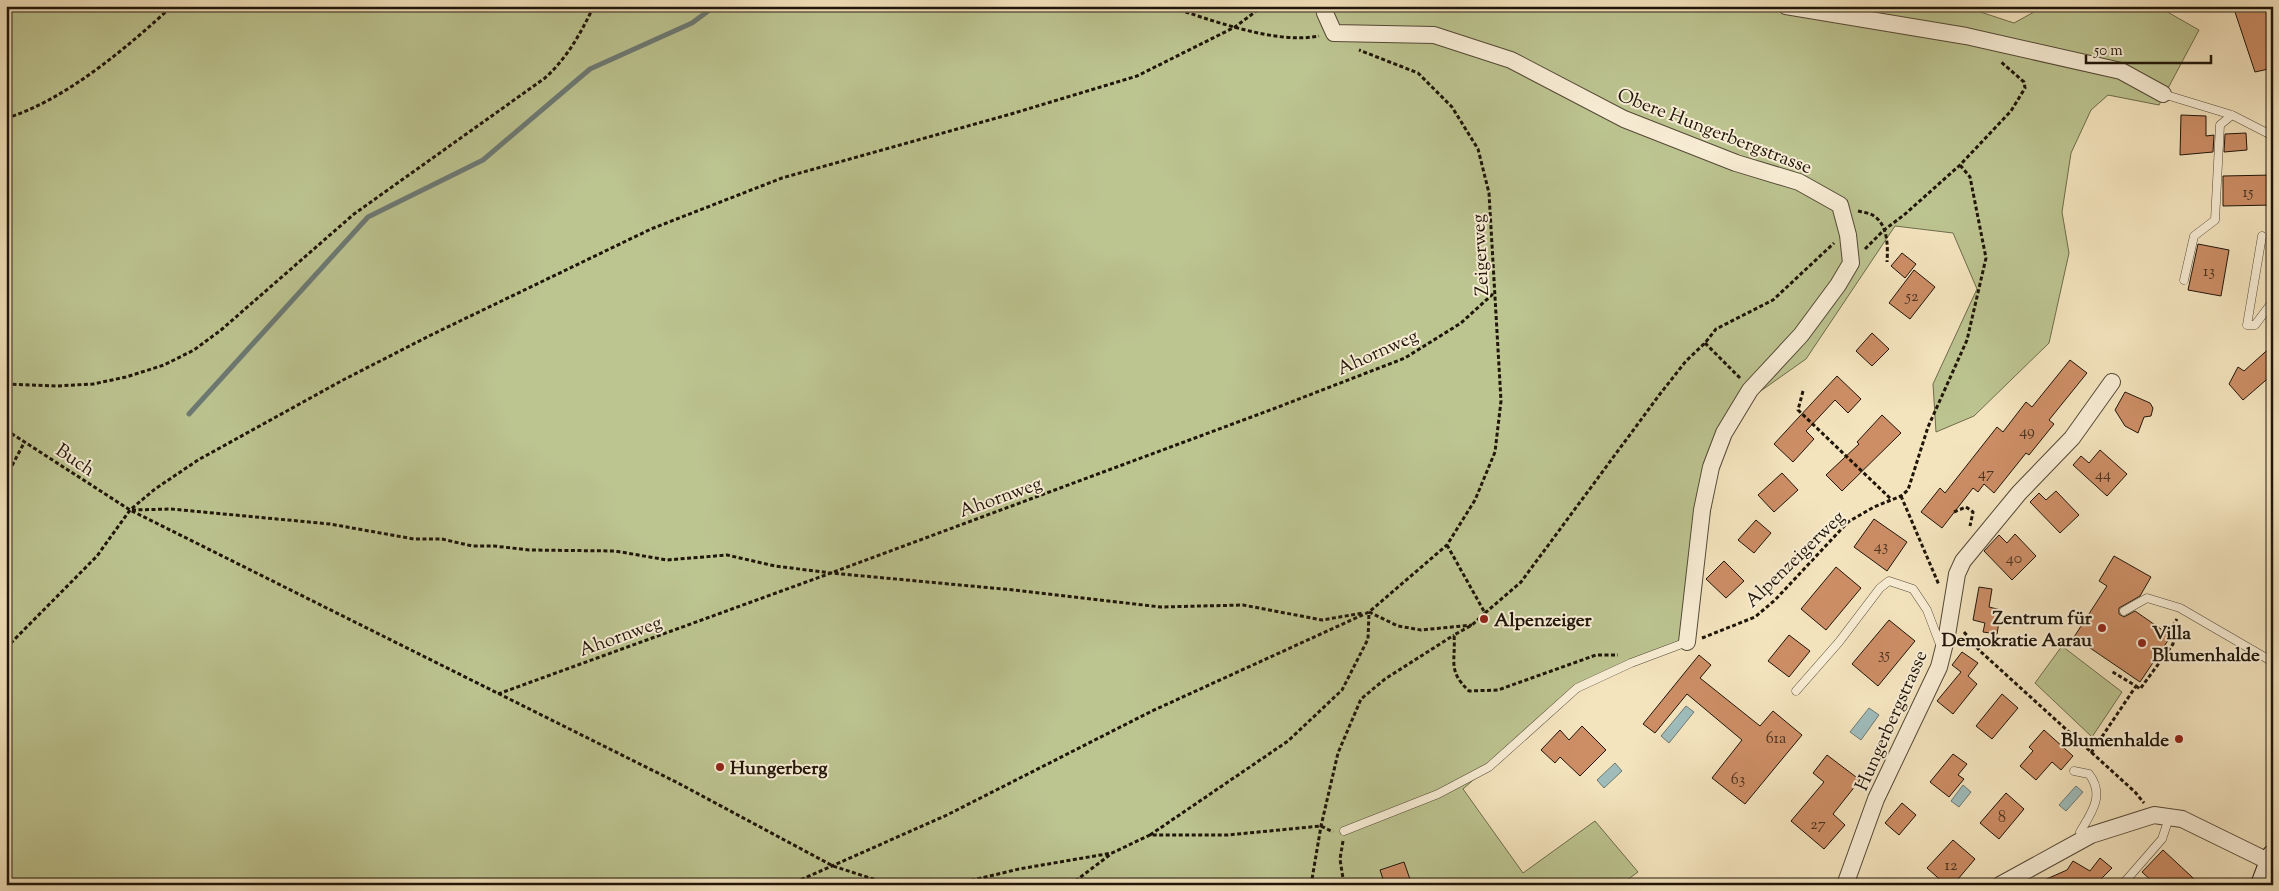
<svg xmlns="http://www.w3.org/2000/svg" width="2279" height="891" viewBox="0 0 2279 891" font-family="'Sorts Mill Goudy',serif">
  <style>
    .green { fill: #bcc490; stroke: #6e6c4c }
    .water { fill: #9fbcbb; stroke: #6c7974 }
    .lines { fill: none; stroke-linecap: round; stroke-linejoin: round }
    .stream { stroke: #6c7974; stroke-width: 5 }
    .building { fill: #cd8e66; stroke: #1f1509 }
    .lane-casing { stroke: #544936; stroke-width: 9 }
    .street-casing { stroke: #544936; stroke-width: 18 }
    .secondary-casing { stroke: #1f1509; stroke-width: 24 }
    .path { stroke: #1f1509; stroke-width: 3; stroke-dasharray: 4 2.5; stroke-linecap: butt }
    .lane { stroke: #f8edd5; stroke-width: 8 }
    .street { stroke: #f8edd5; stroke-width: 16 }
    .secondary { stroke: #f8edd5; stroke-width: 22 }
    .poi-dot { fill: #8f2418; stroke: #f8edd5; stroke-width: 2 }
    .labels { text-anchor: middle; stroke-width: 4; stroke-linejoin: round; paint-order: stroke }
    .number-label { font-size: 16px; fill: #4a3320 }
    .street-label { font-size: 19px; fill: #1f1509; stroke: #f8edd5 }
    .poi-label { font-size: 19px; font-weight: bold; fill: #1f1509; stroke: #f8edd5; text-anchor: start }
  </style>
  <rect width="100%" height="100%" fill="#f4e4be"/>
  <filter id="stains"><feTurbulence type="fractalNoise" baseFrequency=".004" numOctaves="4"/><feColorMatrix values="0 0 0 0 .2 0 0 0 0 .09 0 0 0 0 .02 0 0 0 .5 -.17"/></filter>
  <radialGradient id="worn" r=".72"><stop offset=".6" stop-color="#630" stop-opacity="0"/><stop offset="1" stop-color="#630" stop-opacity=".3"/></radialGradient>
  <path class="green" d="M6,6H1962L2014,23L2045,6H2157L2199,30L2159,105L2108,95L2091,110L2071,153L2062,212L2069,253L2049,343L1974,416L1936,432L1933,384L1977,289L1953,233L1895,226L1806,359L1738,407L1724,433L1687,642L1577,688L1463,789L1523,873L1595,821L1638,872L1620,885H6Z
    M2062,646L2122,692L2092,737L2035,683Z"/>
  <path class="water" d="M1686,706L1694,712L1669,743L1661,736Z
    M1869,708L1879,715L1861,740L1850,732Z
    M1615,763L1622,771L1604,788L1597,780Z
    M1963,785L1971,792L1959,807L1951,801Z
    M2076,786L2083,792L2066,811L2059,805Z"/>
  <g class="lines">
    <path class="stream" d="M189,414L368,217L483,160L590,69L692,23L715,6"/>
  </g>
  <path class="building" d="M2233,6H2269L2273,18V68L2255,72Z
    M2181,115L2206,116V136L2214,135L2213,152L2180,155Z
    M2246,133L2247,150L2224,152L2225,134Z
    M2273,175V205L2223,206V176Z
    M2198,244L2229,250L2221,296L2188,290Z
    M1902,253L1916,264L1905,278L1891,266Z
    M1914,270L1935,287L1910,319L1889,303Z
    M1872,333L1889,349L1872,366L1856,351Z
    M2273,345V374L2243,400L2229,384L2238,367L2244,371Z
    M2070,360L2087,373L2049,420L2054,424L2029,455L2026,453L1994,493L1984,484L1978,492L1973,488L1942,528L1921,512L1940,488L1945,493L1997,427L2003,432L2026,402L2032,407Z
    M1837,376L1861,399L1848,413L1835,400L1806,431L1814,439L1793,462L1774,444Z
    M2125,392L2150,403L2153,408L2151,416L2144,417L2138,433L2125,426L2115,410Z
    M1882,415L1901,433L1842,491L1826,475L1859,444L1857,442Z
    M2100,450L2127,474L2107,496L2073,465L2081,456L2089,463Z
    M1782,473L1798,490L1774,512L1758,495Z
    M2056,491L2079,515L2060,533L2030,502L2039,493L2046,500Z
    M1874,519L1907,542L1887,571L1854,547Z
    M1756,520L1771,533L1754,553L1738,540Z
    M2015,534L2036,556L2012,580L1984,551L1999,535L2007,543Z
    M2114,556L2151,577L2140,596L2119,608V614L2124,617L2135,611L2171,636L2140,682L2074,637L2107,586L2099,581Z
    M1724,561L1744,581L1726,598L1706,579Z
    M1836,567L1861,588L1826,630L1801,609Z
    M1979,587L1992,589L1989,607L2001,610L1997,634L1983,632L1985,623L1973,620Z
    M1889,620L1915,641L1878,686L1852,664Z
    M1789,635L1810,651L1789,677L1768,661Z
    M1962,652L1978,663L1968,676L1977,684L1953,714L1937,701L1961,672L1952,665Z
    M1699,655L1711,665L1700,678L1760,726L1773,711L1802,735L1745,804L1712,778L1742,740L1687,694L1655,733L1643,724Z
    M2002,694L2018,708L1992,739L1976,726Z
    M1582,726L1606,750L1580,776L1560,757L1555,763L1541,750L1560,730L1569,740Z
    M2044,730L2073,756L2061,770L2052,762L2036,780L2020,766L2033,751L2029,747Z
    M1953,754L1967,764L1958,775L1964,779L1949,797L1930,782Z
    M1827,755L1860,780L1833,814L1845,825L1824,849L1791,821L1824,782L1813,773Z
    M2006,793L2024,809L1999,839L1980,823Z
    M1902,803L1916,815L1899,835L1885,823Z
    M1953,840L1975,859L1953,885H1946L1927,868Z
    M2163,850L2192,877L2200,885H2156L2142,872Z
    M2100,858L2112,868L2101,879L2111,885H2033L2067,870L2073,861L2090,871Z
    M1404,862L1412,885H1385L1380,870Z"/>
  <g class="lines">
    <g class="lane-casing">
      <path id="lane" d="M2163,94L2232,115L2273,136
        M2262,236L2247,325H2255L2273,301
        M2184,280L2194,236L2215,220L2220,125L2232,115
        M2124,611L2147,598L2180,608L2273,662
        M1796,691L1839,642L1880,588L1889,581L1913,589L1927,610L1941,647
        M2074,771L2089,774C2105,795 2092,812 2080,832L2084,839
        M1344,831L1438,794L1489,767L1577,688L1631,663L1687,642
        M2122,885L2162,839L2169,818"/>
    </g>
    <g class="street-casing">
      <path id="street" d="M1324,6L1325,13L1334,33L1434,35L1511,60L1624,119L1736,163L1799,182L1840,205L1848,235L1851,263L1838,285L1801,335L1750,390L1724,433L1711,467L1702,510L1687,642
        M1786,6L1966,36L2121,71L2163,94
        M1845,885L1876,799L1939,667L1947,635L1957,574L1963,561L2019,493L2072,438L2112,382
        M2000,885L2091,835L2154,815L2182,819L2270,862"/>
    </g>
    <g class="secondary-casing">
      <path id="secondary" d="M2262,885L2273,856"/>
    </g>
    <path class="path" d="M1167,6C1209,19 1275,45 1319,36
      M6,118C63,102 129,46 172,6
      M1858,211C1862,212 1870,213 1874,216C1888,225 1888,247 1887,262
      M1865,249L1884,230L1904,215L1960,165L2011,111L2025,88L2024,82L2000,61
      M1705,343L1740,378
      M6,384L56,386L93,384L126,377L164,365L194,350L221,330L354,214L545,78C568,57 580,34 594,6
      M1803,391L1798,410L1891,499
      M6,430L130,510L678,783L833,866L892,885
      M6,477L25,441
      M1901,496L1939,585
      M132,510L171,509L330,524L414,539H442L472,546H494L529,550L615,551L667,560L727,555L775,566L831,573L1014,590L1161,607L1243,605L1322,620L1363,613
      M1954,512L1966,507L1973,512L1970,526
      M1447,545L1485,613L1472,625L1454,635C1456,662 1447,670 1469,691L1498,690L1596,655H1618
      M1369,612L1398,626L1421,630L1472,625
      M1485,613L1521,582L1660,394L1686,361L1705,343L1716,329L1773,300L1834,243
      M1964,632L1980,651L2135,792L2144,803
      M1702,638L1755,617L1775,600L1848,522L1874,507L1901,496L1908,490L1928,427L1967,340L1986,258L1970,177L1960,165
      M6,648L97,556L130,510L155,489L198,460L343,380L431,335L651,229L782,178L1011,114L1137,76L1235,27L1263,6
      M2136,686L2140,689L2173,644L2174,624L2177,619
      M498,694L831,573L1273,409L1405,358L1461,323L1495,292
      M2091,753L2136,686L2111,671
      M1150,835L1288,741L1342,690L1368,639L1369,612
      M1343,841L1340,859L1344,885
      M789,885L947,815L1152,711L1369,612L1447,545L1475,500L1495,452L1501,401L1489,193L1478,149L1452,107L1418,73L1359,50
      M952,885L1019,869L1112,853L1150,835H1228L1321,826L1333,832
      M1070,885L1111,854
      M1311,885L1321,826L1338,753L1361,699L1385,679L1454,635"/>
    <use href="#lane" class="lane"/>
    <use href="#street" class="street"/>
    <use href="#secondary" class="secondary"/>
  </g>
  <g class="poi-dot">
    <circle cx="1484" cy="619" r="5"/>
    <circle cx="2102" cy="628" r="5"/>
    <circle cx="2142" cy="643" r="5"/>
    <circle cx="2179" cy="739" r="5"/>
    <circle cx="720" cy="767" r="5"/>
  </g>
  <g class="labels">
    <g class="number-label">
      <text x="2248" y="197">15</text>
      <text x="2209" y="276">13</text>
      <text x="1912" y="301">52</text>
      <text x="2027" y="436">49</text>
      <text x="1986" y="478">47</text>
      <text x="2103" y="479">44</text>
      <text x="1881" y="551">43</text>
      <text x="2014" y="563">40</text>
      <text x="1884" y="659">35</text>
      <text x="1776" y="743">61a</text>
      <text x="1738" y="784">63</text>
      <text x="2002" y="822">8</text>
      <text x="1818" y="829">27</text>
      <text x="1951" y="870">12</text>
    </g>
    <g class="street-label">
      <text transform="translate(1715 130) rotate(21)" y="7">Obere Hungerbergstrasse</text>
      <text transform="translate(1479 255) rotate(-93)" y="7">Zeigerweg</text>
      <text transform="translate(1377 351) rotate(-24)" y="7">Ahornweg</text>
      <text transform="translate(76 459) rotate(34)" y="7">Buch</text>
      <text transform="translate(1000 496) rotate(-20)" y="7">Ahornweg</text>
      <text transform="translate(1794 558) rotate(-44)" y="7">Alpenzeigerweg</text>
      <text transform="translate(620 635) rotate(-20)" y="7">Ahornweg</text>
      <text transform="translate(1890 720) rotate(-66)" y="7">Hungerbergstrasse</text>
    </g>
    <g class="poi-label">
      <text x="2092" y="624" text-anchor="end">Zentrum für<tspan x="2092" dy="22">Demokratie Aarau</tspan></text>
      <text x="1494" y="626">Alpenzeiger</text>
      <text x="2152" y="639">Villa<tspan x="2152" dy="22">Blumenhalde</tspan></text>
      <text x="2169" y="746" text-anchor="end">Blumenhalde</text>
      <text x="730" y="774">Hungerberg</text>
    </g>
  </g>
  <rect width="2279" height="891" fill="none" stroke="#f4e4be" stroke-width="25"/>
  <rect x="8" y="8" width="2264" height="876" fill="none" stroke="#1f1509" stroke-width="2.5"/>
  <rect x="12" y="12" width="2254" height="866" fill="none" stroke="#1f1509"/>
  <path d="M2086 55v8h125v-8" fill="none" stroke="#1f1509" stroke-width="2.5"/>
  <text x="2094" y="55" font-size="15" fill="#1f1509" stroke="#f8edd5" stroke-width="4" paint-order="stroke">50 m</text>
  <rect width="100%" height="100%" filter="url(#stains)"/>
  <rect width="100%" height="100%" fill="url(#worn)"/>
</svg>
